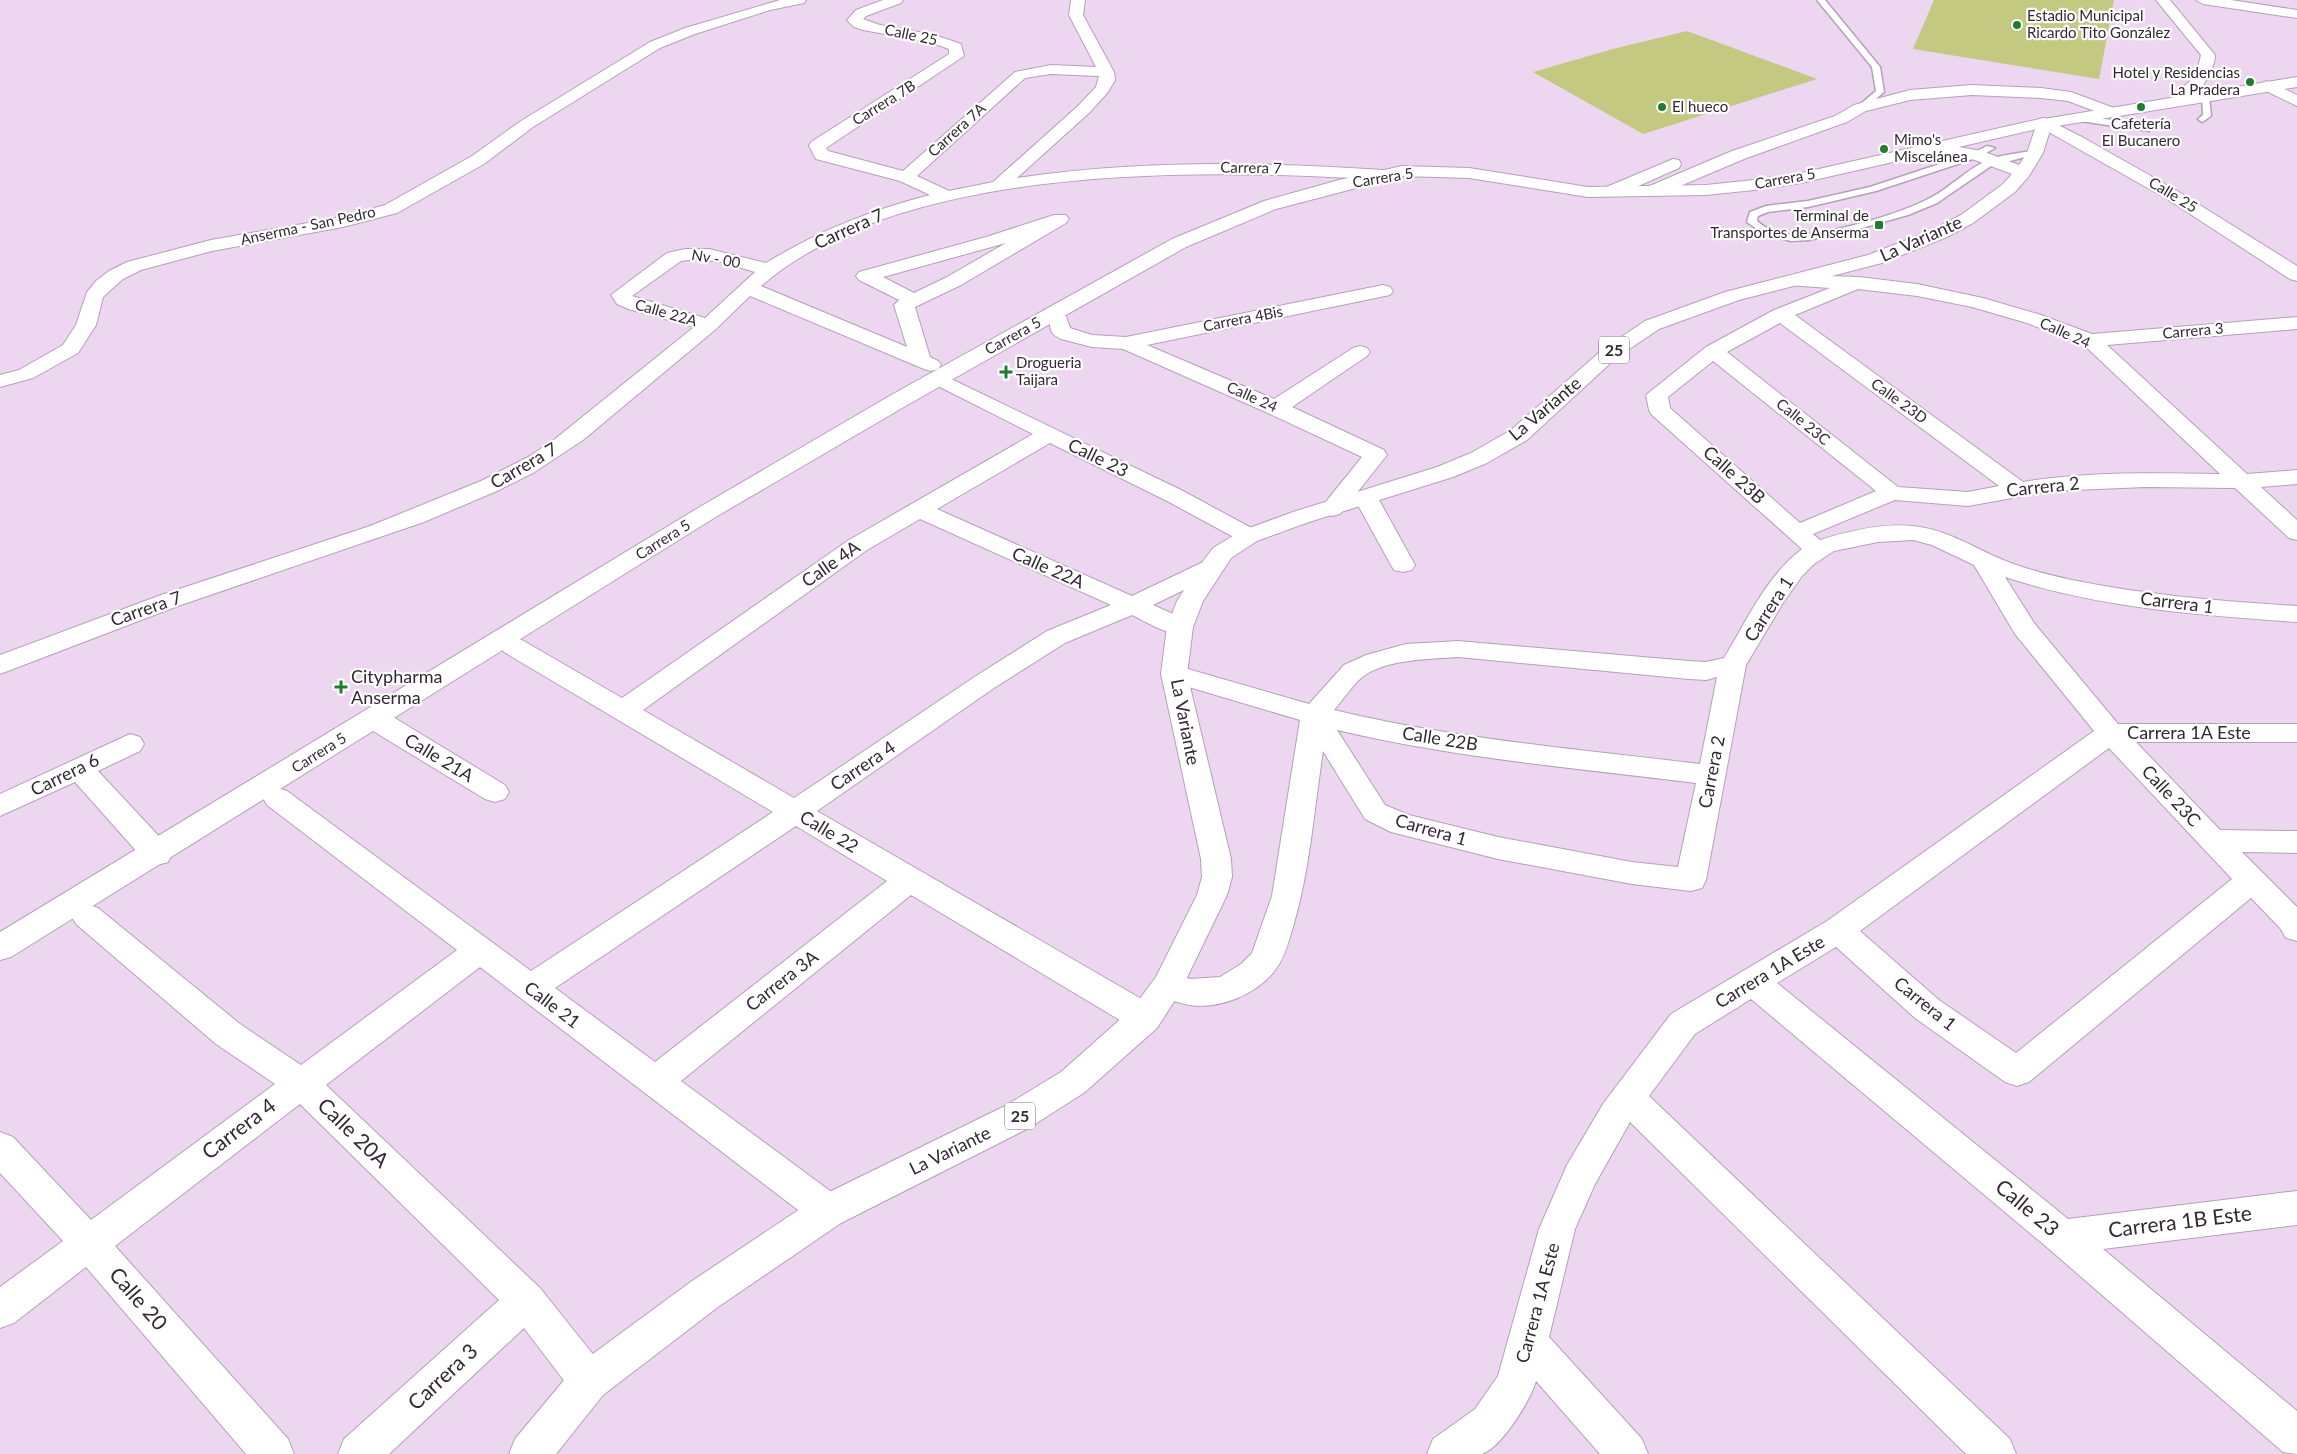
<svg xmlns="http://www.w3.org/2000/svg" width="2297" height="1454" viewBox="0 0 2297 1454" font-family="Lato,sans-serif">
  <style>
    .green { fill: #c3c980 }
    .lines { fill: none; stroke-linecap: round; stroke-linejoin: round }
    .service-casing { stroke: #b5a0b8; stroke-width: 3 }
    .minor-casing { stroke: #b5a0b8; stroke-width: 2 }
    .tertiary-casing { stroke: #b5a0b8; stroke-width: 2 }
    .primary-casing { stroke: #b5a0b8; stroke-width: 2 }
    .service { fill: #fff; fill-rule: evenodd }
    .minor { fill: #fff; fill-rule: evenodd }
    .tertiary { fill: #fff; fill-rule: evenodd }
    .primary { fill: #fff; fill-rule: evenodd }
    .poi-dot { fill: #217d2d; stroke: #fff; stroke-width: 2 }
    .labels { text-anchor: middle; stroke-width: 4.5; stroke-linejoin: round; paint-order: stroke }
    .far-poi-label { font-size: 15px; fill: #322933; stroke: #fff; text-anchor: start }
    .far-street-label { font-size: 15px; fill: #322933; stroke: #fff }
    .shield { fill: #fff; stroke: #706970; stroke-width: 1 }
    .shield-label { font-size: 16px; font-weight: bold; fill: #322933 }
    .street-label { font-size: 18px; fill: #322933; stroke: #fff }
    .poi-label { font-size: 18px; fill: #322933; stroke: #fff; text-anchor: start }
    .near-street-label { font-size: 21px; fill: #322933; stroke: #fff }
  </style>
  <rect width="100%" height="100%" fill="#edd6f0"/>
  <path class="green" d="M1934,0H2114L2099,79L1913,49Z
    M1687,31L1817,79L1643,134L1533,72L1613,49Z"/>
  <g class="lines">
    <g class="service-casing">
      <path id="service" d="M1817,0H1825L1880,67L1884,92L1863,110L1856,108L1876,91L1872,67Z
        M2202,94L2209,96L2211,116L2202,122L2198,119L2203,115Z
        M2076,115L2149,125L2153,128L2149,131L2073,120L2072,118Z
        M1987,146L1995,148L1979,157L1876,191L1808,207L1768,212L1758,216L1757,221C1765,228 1774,233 1784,234C1819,239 1901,214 1932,197C1951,187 1966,170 1986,161C2001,154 2019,154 2035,150L2040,153L1991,166L1937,203L1908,215L1858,229L1809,240L1791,241L1764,234L1747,222L1750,212L1766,206L1808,201L1870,187L1973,153Z"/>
    </g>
    <g class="minor-casing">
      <path id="minor" d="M883,0H903L901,3L866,16L863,19L880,25L935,35L961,44L964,56L826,148L828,151L903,171L1015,72L1051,65L1096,67L1069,15L1071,0H1085L1083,15L1114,72L1115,80L1108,92L1090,112L1017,178C1139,160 1261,162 1383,170L1389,171L1392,175L1389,179L1383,180C1204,168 903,163 761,286L907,347L894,305L899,300L859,280L856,276L859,272L986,237L1054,215H1066L1069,219L1066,223L961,285L915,307L930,357L938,361L941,365L938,369L931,371L924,369L750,296L716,329L583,440L533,473L497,491L424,522L178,606L0,674V655L161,595L370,526L481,481L530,456L555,439L694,327L628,309L617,304L611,295L667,253L685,249H709L766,263C818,231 871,210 930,195L900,181L816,159L809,146L811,142L949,54V49L929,42L863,30L854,27L847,20L856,10ZM1051,74L1099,76L1096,87L1078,106L993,182L949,191L917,176L1025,78ZM1006,243L947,277L914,293L883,277ZM696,259L721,262L755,272L705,318L632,296L681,261Z
        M2156,0H2170L2215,55C2215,73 2192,109 2171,104L2169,101L2196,75L2201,55Z
        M2196,0H2231L2297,10V18L2203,4Z
        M2267,81L2297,95V106L2262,89L2259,86L2262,83Z
        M1972,85L2041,88L2071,92L2114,108L2116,111L2114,114L2108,116L2068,101L2041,98L1972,95L1910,100L1866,111L1847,122L1744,159L1659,195H1647L1644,191L1647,187L1732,151L1835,116L1854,105L1910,90Z
        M2044,118L2082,137L2179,192L2297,266V281L2290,279L2167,199L2038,126L2036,123L2038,120Z
        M1673,159L1679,160L1681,164L1679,168L1616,196H1604L1601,192L1604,188Z
        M1794,275L1859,277L1917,284L1983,298L2041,315L2092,334L2297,317V329L2107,345L2247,474L2297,470V484L2261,487L2297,520V540L2289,538L2235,488L2145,487L2051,491L1968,506L1895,500L1813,534L1820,540C1849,531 1882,523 1913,526C1943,529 1968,544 1994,556C2017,567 2043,573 2067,579C2143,595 2220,601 2297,606V622C2199,615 2100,608 2005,577L2034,623L2118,724H2297V742H2136L2220,830L2297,831V853L2242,852L2297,907V941L2286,938L2280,928L2251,898L2029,1082L2017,1086L2005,1082L1915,1018L1836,947L1777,983L2068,1219L2297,1191V1225L2103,1249L2297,1411V1454L2283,1452L2049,1249L1751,999L1695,1034L1649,1096L2010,1439L2016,1454H1966L1630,1122L1595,1184L1575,1229L1549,1337L1642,1439L1648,1454H1600L1536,1381C1530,1401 1502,1447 1482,1454C1473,1454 1439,1454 1427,1454L1433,1439L1475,1409L1498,1376L1539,1229L1567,1165L1603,1104L1671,1014L1827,921L2094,731L2015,634L1974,565L1932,545L1913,540L1878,542L1834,551L1814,564L1802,576L1783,603L1746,665L1706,880L1702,888L1691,891L1632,884L1498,859L1391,832L1365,819L1323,751C1314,810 1310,870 1293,927C1289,940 1285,957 1276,969C1258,994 1219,1010 1189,1005C1178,1003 1167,998 1157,994L1152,985L1157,976L1168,972L1190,979L1220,977L1241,964L1252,953L1272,896L1300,720L1165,680L1161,674L1165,668L1174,665L1309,704L1344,665L1366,655L1406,644L1458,641L1689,661L1706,662L1724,658C1746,622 1767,575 1802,549L1652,415L1649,410L1646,395L1706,347L1774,310L1830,288L1787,285L1784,281L1787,277ZM1858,289L1917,296L1972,307L2027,323L2083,344L2220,474C2155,473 2087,471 2023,482L1795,315ZM1780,323L1999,486L1968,492L1898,487L1727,352ZM1713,361L1876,491L1800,523L1670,408L1668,397ZM1458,657L1689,679L1706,680L1717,677L1700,764C1577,749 1454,739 1334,710C1343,700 1351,687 1361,678C1384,659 1430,659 1458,657ZM1337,730C1455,758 1576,768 1696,783L1678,867L1632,862L1498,837L1409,815L1385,805ZM2109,748L2232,879L2016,1053L1939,1000L1860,931Z
        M1383,285L1390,287L1393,291L1390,295L1147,345L1274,399L1353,348L1360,346L1367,348L1370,352L1367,356L1292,407L1384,450L1387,455L1340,514L1332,516L1324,514L1320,509L1362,457L1268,413L1123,349L1092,347L1061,339L1054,335L1051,331L1049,320L1052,316L1059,314L1066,316L1070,328L1092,335L1126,337Z
        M947,377L1183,491L1257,531L1261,536L1257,541L1249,543L1241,541L1167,501L1050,443L937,509L1132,596L1201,563L1210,561L1219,563L1222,568L1219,573L1153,605L1189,621L1193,627L1189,633C1170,638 1149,623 1132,615L1065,643L994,688L817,811L1157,1008L1161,1018L1157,1028L1145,1031L1133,1028L911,895L681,1081L841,1199L846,1211L841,1223L828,1228L815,1223L480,967L326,1085L540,1288L603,1367L609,1381L603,1395L589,1401L575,1395L524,1328L389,1454H338L344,1439L499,1300L300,1104L115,1246L288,1439L294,1454H246L86,1267L14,1323L0,1328V1287L63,1241L0,1173V1132L13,1137L91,1220L275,1084L216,1044L76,924L71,916L76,908L87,904L98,908L240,1024L301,1065L457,950L267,805L263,798L267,791L277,788L287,791L531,971L773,812L504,652L500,646L504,640L513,638L522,640L622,698L849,540L1033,434L940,387L936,383L940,379ZM920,519L1111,605L1047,631L976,676L794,798L643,710L867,550ZM796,826L887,881L655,1062L555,988Z
        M1366,491L1374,493L1378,498L1415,565L1412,570L1403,572L1394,570L1391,565L1354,498L1358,493Z
        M383,715L393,717L505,785L509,792L505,799L495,802L485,799L373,731L369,724L373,717Z
        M130,734L140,737L144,744L140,751L98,771L168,846L172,854L168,862L157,865L146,862L75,782L0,816V794Z"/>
    </g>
    <g class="tertiary-casing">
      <path id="tertiary" d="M780,0H806L804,3L770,10L695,34L660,48L533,127L484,164L397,213L343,227L212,251L141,270L123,279L103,297L96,325L78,353L33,378L0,387V375L19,370L63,345L76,325L87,292L96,281L109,271L127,262L211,240L342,217L385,205L472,156L521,121L650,42L685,28Z
        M2044,118L2050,120L2052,123L2050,126L1801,183L1754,190L1706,195L1588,197L1469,178L1402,176L1276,209L1186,247L909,404L714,518L11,957L0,960V932L698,508L893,394L1172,239L1264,201L1339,180L1402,166L1469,168L1588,187L1706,185L1754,180L1801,173Z"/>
    </g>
    <g class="primary-casing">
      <path id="primary" d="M2297,77V87L2051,127L2043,153L2029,176L2015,192L1973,223L1947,237L1882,263L1739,300L1659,329L1616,358L1527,440L1487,463L1453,477L1309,522L1257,541L1231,558L1203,601L1193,627L1187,674L1231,859L1232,877L1227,895L1179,994L1157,1028L1085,1092L1029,1128L841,1223L718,1307L603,1395L556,1454H509L515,1439L575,1367L692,1281L815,1199L1005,1106L1061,1072L1133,1008L1156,977L1197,895L1202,877L1201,859L1161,674L1167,627L1177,601L1198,568L1213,548L1241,531L1293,512L1437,467L1471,453L1511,430L1602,350L1645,321L1725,292L1868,255L1935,229L1961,215L2003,184L2012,174L1972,159L1923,151L1921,147L1923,143L1929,142L1982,151L2019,165L2027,153L2038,120Z"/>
    </g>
    <use href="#service" class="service"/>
    <use href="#minor" class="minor"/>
    <use href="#tertiary" class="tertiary"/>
    <use href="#primary" class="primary"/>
  </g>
  <g class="poi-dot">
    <circle cx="2017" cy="25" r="5"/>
    <circle cx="2250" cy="82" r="5"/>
    <circle cx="1662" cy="107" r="5"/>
    <circle cx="2141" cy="107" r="5"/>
    <circle cx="1884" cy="149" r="5"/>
    <rect x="1874" y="220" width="10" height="10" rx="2.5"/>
    <path d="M1003.5 364.5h5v5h5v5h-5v5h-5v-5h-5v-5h5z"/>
    <path d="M338.5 679.5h5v5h5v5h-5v5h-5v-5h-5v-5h5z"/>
  </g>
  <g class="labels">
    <g class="far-poi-label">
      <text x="2027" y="21">Estadio Municipal<tspan x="2027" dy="17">Ricardo Tito González</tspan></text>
      <text x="2240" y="78" text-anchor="end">Hotel y Residencias<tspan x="2240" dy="17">La Pradera</tspan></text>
      <text x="1672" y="112">El hueco</text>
      <text x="2141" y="129" text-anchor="middle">Cafetería<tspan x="2141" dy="17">El Bucanero</tspan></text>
      <text x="1894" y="145">Mimo's<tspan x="1894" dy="17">Miscelánea</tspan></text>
      <text x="1869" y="221" text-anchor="end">Terminal de<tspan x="1869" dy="17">Transportes de Anserma</tspan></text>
      <text x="1016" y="368">Drogueria<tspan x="1016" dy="17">Taijara</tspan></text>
    </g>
    <g class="far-street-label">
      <text transform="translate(911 35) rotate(12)" y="5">Calle 25</text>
      <text transform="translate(884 103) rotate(-32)" y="5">Carrera 7B</text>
      <text transform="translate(957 130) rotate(-42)" y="5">Carrera 7A</text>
      <text transform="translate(1251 168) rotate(1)" y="5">Carrera 7</text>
      <text transform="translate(1383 178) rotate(-9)" y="5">Carrera 5</text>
      <text transform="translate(1785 179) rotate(-10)" y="5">Carrera 5</text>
      <text transform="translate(2173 195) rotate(31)" y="5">Calle 25</text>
      <text transform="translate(308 226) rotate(-12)" y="5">Anserma - San Pedro</text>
      <text transform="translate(716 259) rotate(10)" y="5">Nv - 00</text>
      <text transform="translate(666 313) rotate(16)" y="5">Calle 22A</text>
      <text transform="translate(1243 319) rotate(-11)" y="5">Carrera 4Bis</text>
      <text transform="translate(2193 331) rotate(-5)" y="5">Carrera 3</text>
      <text transform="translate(2065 333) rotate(24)" y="5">Calle 24</text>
      <text transform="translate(1013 336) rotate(-29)" y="5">Carrera 5</text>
      <text transform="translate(1252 397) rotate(24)" y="5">Calle 24</text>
      <text transform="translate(1899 401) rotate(36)" y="5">Calle 23D</text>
      <text transform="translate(1803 422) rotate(39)" y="5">Calle 23C</text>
      <text transform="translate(663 540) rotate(-32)" y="5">Carrera 5</text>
      <text transform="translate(319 753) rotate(-32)" y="5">Carrera 5</text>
    </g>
    <g class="shield">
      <rect x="1599" y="336.5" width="30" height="27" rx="4"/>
      <rect x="1005" y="1102.5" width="30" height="27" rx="4"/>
    </g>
    <g class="shield-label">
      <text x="1614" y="356">25</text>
      <text x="1020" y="1122">25</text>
    </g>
    <g class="street-label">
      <text transform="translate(849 229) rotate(-24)" y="6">Carrera 7</text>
      <text transform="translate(1921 239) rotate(-24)" y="6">La Variante</text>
      <text transform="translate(1545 409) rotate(-40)" y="6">La Variante</text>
      <text transform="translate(1098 458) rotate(26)" y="6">Calle 23</text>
      <text transform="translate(524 466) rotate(-30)" y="6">Carrera 7</text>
      <text transform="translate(1734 475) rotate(42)" y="6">Calle 23B</text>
      <text transform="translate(2043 487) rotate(-6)" y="6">Carrera 2</text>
      <text transform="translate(831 564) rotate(-35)" y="6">Calle 4A</text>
      <text transform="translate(1048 568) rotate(24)" y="6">Calle 22A</text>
      <text transform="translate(2177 603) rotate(7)" y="6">Carrera 1</text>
      <text transform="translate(146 609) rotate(-19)" y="6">Carrera 7</text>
      <text transform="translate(1769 609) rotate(-57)" y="6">Carrera 1</text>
      <text transform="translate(1185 722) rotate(79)" y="6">La Variante</text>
      <text x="2189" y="739">Carrera 1A Este</text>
      <text transform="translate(1440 739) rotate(9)" y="6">Calle 22B</text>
      <text transform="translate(439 758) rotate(31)" y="6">Calle 21A</text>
      <text transform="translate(863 766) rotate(-34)" y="6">Carrera 4</text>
      <text transform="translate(1712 772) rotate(-79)" y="6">Carrera 2</text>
      <text transform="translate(65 775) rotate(-26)" y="6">Carrera 6</text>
      <text transform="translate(2171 796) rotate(47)" y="6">Calle 23C</text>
      <text transform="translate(1431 830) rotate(16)" y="6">Carrera 1</text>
      <text transform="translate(829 832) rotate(31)" y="6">Calle 22</text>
      <text transform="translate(1770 972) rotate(-31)" y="6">Carrera 1A Este</text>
      <text transform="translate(782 981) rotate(-38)" y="6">Carrera 3A</text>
      <text transform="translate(1925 1004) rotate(39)" y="6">Carrera 1</text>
      <text transform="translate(552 1005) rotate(37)" y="6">Calle 21</text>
      <text transform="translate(950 1151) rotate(-26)" y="6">La Variante</text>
      <text transform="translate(1538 1303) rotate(-75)" y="6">Carrera 1A Este</text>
    </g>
    <g class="poi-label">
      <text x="351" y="683">Citypharma<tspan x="351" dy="21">Anserma</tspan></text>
    </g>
    <g class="near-street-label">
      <text transform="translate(239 1129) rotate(-37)" y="7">Carrera 4</text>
      <text transform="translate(353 1133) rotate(44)" y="7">Calle 20A</text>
      <text transform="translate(2027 1208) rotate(40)" y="7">Calle 23</text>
      <text transform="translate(2180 1222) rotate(-7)" y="7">Carrera 1B Este</text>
      <text transform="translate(138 1299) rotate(49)" y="7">Calle 20</text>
      <text transform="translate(443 1377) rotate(-43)" y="7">Carrera 3</text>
    </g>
  </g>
</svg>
